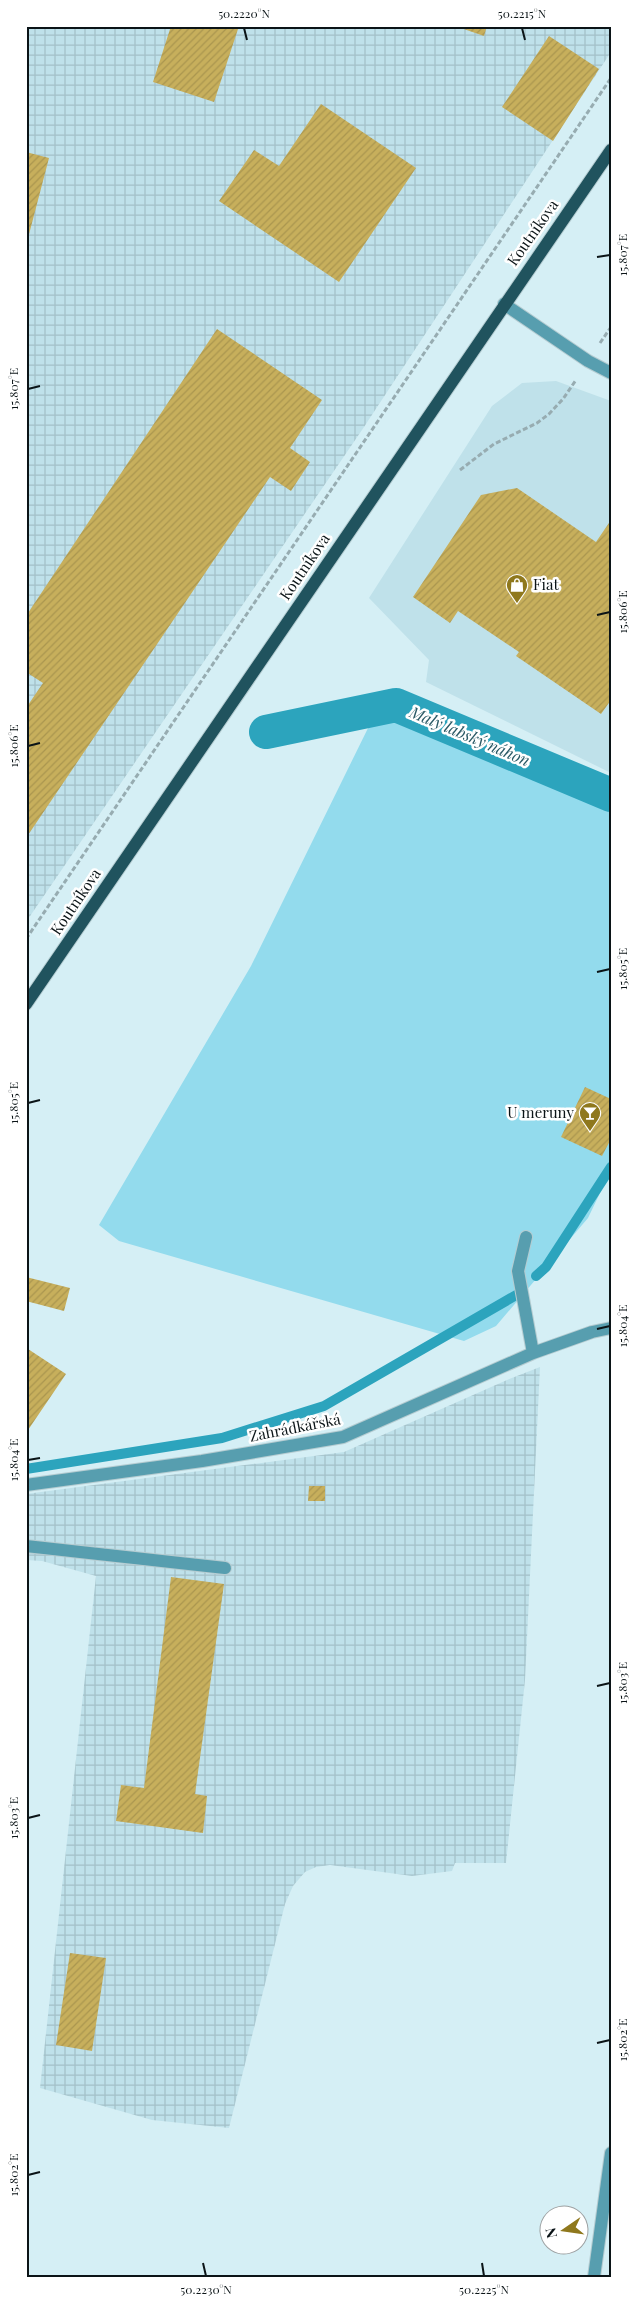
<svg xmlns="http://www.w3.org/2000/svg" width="637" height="2303" viewBox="0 0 637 2303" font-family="'Playfair Display',serif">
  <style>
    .built { fill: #bfe1ea }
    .industrial { fill: url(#industrial-grid) }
    .pitch { fill: #93dbed }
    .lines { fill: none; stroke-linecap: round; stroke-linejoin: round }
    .stream { stroke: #2ca4bd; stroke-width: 10 }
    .canal { stroke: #2ca4bd; stroke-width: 34 }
    .building { fill: url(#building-hatch) }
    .lane-casing { stroke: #b5ccd1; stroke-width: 14 }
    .street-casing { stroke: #b5ccd1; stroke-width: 14 }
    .primary-casing { stroke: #b5ccd1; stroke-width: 14 }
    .path { stroke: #97acb1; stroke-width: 3; stroke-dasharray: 5 2.5; stroke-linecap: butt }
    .lane { stroke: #579eaf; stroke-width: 12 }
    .street { stroke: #579eaf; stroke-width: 12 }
    .primary { stroke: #20535e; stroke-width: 12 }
    .ticks { fill: none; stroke: #0b1417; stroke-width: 2 }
    .labels { text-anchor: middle; stroke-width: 5; stroke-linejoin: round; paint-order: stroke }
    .street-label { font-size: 15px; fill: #0b1417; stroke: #fff }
    .poi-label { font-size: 15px; fill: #0b1417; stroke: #fff; text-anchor: start }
    .water-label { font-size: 16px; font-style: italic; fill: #2b5a66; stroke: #fff }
    .neatline { fill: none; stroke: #0b1417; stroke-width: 2 }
    .ticks-label { font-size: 12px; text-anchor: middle; fill: #0b1417 }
  </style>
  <defs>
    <pattern id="industrial-grid" width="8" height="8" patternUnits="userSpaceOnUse" patternTransform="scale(1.25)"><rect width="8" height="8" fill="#bfe1ea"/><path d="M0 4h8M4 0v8" fill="none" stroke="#a3c0c8"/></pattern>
    <pattern id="building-hatch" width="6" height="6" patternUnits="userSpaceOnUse" patternTransform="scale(1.25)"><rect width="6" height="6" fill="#c7af5c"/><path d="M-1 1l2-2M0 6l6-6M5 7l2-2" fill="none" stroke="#aa964f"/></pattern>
  </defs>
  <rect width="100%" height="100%" fill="#d5eff5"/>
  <path class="built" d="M556,381L611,401V773L426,682L429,660L369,598L492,406L522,383Z"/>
  <path class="industrial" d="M26,26H611V52L362,430L26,922Z
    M540,1367L525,1680L506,1863H455L452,1871L412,1876L330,1865L316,1867L305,1872L293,1886L285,1904L229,2128L152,2120L40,2088L96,1576L42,1561L26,1560V1494L344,1452L507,1380Z"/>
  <path class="pitch" d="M372,720L411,721L611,811V1170L588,1218L496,1326L464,1341L119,1241L99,1225L251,966Z"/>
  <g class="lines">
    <path class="stream" d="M536,1276L546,1267L611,1167
      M26,1469L222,1438L324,1406L518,1294"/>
    <path class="canal" d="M266,732L396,705L611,795"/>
  </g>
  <path class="building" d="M171,26H239L214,102L153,82Z
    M455,26H487L484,36Z
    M549,36L599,69L553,141L502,107Z
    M321,104L416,168L339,282L219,201L254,150L279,166Z
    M26,152L49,158L27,242H26Z
    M217,329L322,400L290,448L310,462L291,491L270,477L26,838V708L43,683L26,672V616Z
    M517,488L596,542L611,520V700L601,714L516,656L519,652L458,611L450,623L413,597L481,495Z
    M585,1087L611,1099V1139L602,1156L561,1137Z
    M26,1277L70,1288L64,1311L26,1301Z
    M28,1349L66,1374L26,1433V1353Z
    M309,1486H325V1501H308Z
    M171,1577L224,1584L195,1794L207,1796L203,1833L116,1821L121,1785L144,1788Z
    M70,1953L106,1958L92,2051L56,2045Z"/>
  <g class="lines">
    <g class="lane-casing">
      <path id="lane" d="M26,1546L225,1568"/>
    </g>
    <g class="street-casing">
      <path id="street" d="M504,304L588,361L611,373
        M526,1237L518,1271L533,1353
        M26,1485L202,1461L343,1437L533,1353L592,1332L611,1328
        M594,2277L611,2153"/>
    </g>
    <g class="primary-casing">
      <path id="primary" d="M26,1004L611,150"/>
    </g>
    <path class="path" d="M600,343L611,327
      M460,470L494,444L537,423L549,414L563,399L576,380
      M26,939L611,78"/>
    <use href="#lane" class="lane"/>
    <use href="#street" class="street"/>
    <use href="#primary" class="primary"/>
  </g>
  <path class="ticks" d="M244,28L247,40M522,28L525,40M597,257L610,255M28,389L40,386M597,615L610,612M28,746L40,743M597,972L610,969M28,1103L40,1100M597,1329L610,1326M28,1460L40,1458M597,1686L610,1683M28,1818L40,1815M597,2043L610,2040M28,2175L40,2172M203,2263L206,2276M482,2263L484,2276"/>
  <defs>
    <g id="shop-pin" transform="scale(1.125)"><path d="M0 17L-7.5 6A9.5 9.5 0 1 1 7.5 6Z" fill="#8f781d" stroke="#fff"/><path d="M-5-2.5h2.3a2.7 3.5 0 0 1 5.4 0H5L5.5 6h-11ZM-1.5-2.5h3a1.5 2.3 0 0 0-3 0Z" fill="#fff"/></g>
    <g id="bar-pin" transform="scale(1.125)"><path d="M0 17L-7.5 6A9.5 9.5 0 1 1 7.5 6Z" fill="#8f781d" stroke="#fff"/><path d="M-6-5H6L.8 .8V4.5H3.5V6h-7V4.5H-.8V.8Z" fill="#fff"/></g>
  </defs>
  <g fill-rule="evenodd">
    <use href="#shop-pin" x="517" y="585"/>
    <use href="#bar-pin" x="590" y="1113"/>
  </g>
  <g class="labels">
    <g class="street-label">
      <text transform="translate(533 233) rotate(-55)" y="5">Koutníkova</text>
      <text transform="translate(305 567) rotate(-56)" y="5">Koutníkova</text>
      <text transform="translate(76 902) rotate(-56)" y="5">Koutníkova</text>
      <text transform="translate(295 1428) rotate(-11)" y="5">Zahrádkářská</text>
    </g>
    <g class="poi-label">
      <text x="533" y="590">Fiat</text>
      <text x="574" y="1118" text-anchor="end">U meruny</text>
    </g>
    <g class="water-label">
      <text transform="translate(470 736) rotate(23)" y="6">Malý labský náhon</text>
    </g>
  </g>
  <rect width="637" height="2303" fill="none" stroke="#ffffff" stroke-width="55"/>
  <g transform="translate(564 2230) rotate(257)"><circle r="24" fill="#ffffff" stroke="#9da1a2"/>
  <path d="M0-4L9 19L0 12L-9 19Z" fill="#8f781d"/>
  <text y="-8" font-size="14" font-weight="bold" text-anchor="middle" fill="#0b1417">N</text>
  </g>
  <rect x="28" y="28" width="582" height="2248" class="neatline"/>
  <g class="ticks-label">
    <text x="244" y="18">50.2220°N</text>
    <text x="522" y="18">50.2215°N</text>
    <text transform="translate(623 255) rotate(-90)" y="4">15.807°E</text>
    <text transform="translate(14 389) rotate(-90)" y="4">15.807°E</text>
    <text transform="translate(623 612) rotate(-90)" y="4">15.806°E</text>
    <text transform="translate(14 746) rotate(-90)" y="4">15.806°E</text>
    <text transform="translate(623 969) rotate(-90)" y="4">15.805°E</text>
    <text transform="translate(14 1103) rotate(-90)" y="4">15.805°E</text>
    <text transform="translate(623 1326) rotate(-90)" y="4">15.804°E</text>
    <text transform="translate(14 1460) rotate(-90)" y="4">15.804°E</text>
    <text transform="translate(623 1683) rotate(-90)" y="4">15.803°E</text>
    <text transform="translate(14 1818) rotate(-90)" y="4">15.803°E</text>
    <text transform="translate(623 2040) rotate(-90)" y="4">15.802°E</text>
    <text transform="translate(14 2175) rotate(-90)" y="4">15.802°E</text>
    <text x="206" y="2294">50.2230°N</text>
    <text x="484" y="2294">50.2225°N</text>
  </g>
</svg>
